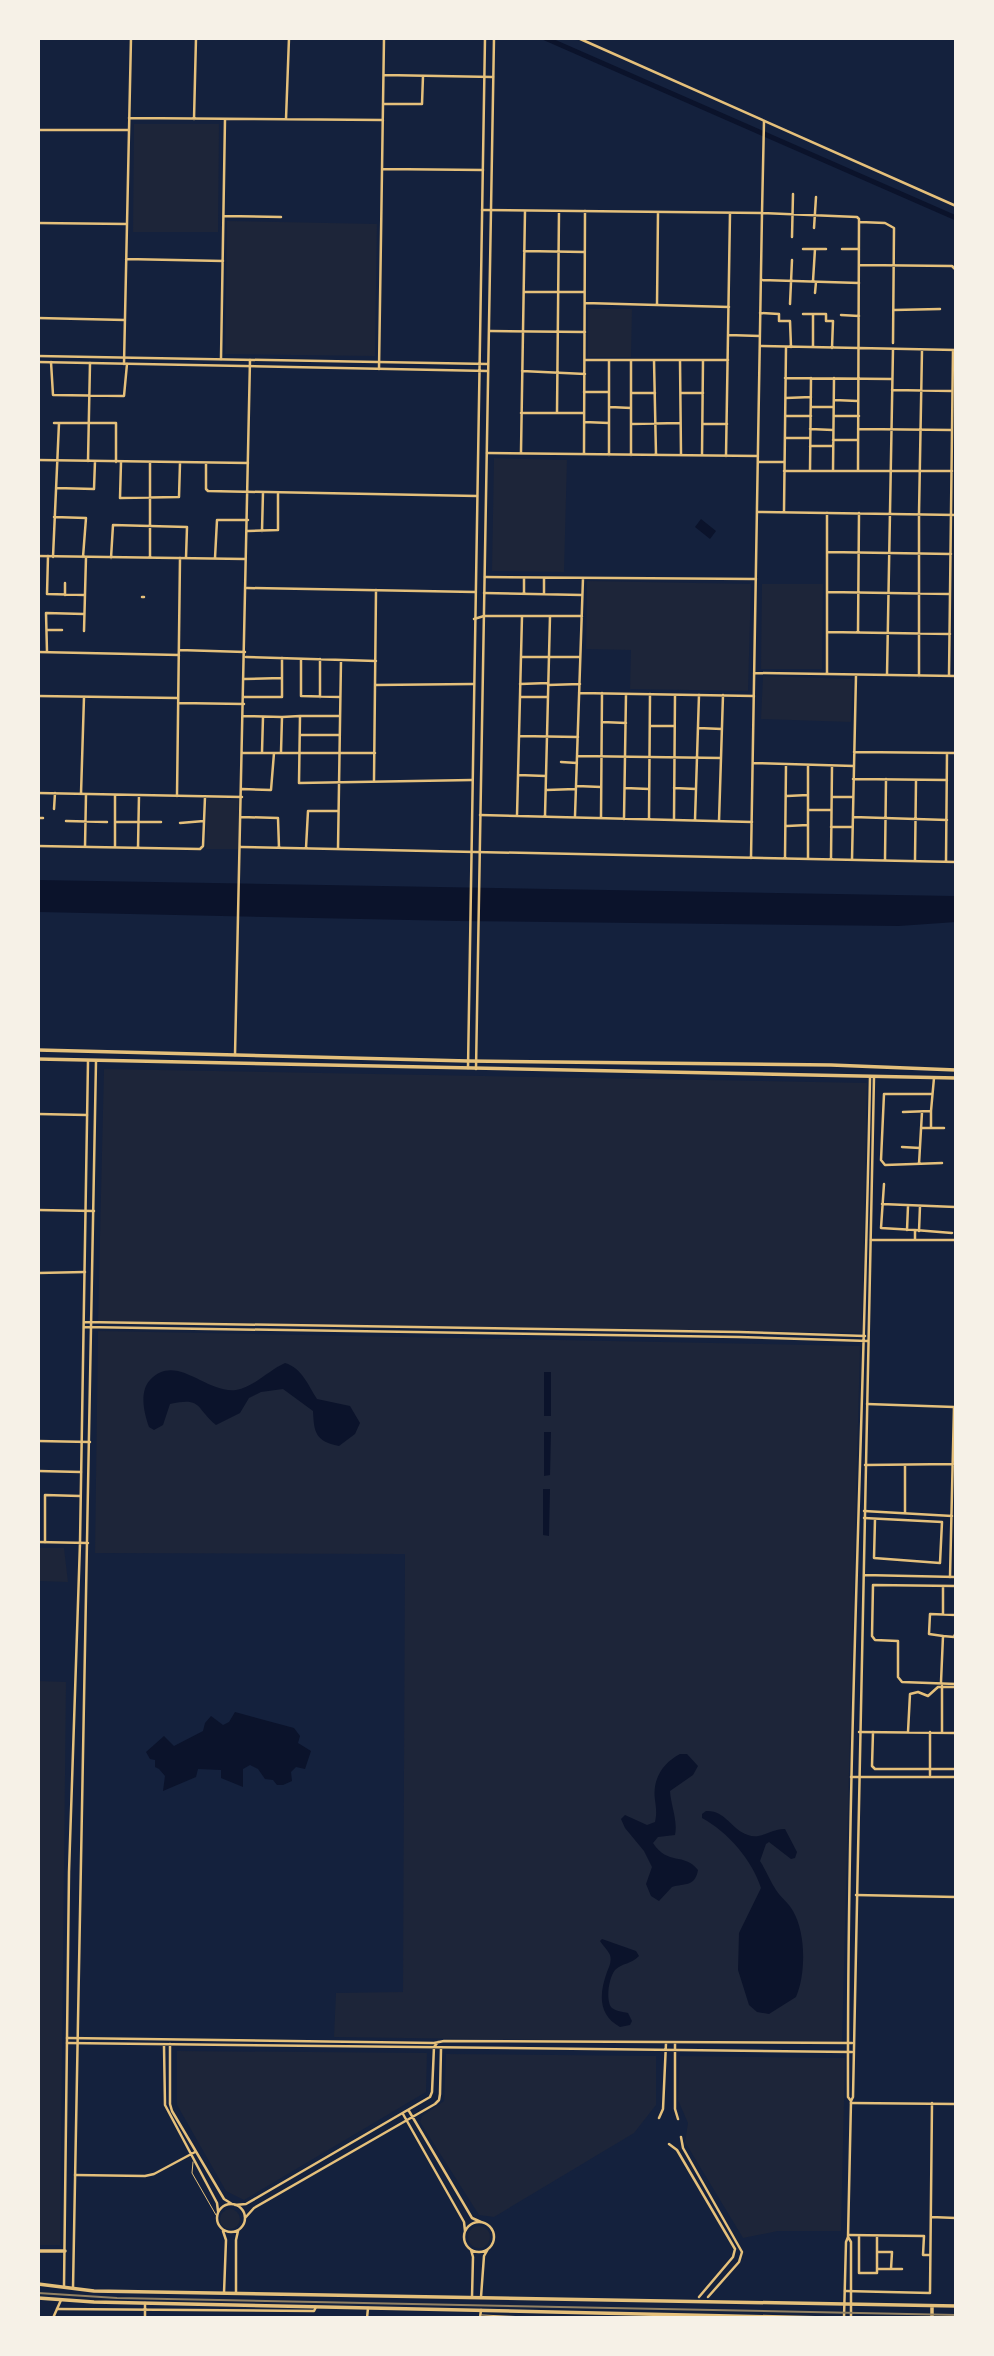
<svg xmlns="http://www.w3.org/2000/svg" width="994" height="2356" viewBox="0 0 994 2356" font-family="'Space Grotesk',sans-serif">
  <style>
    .green { fill: #1d2539 }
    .water { fill: #0b132b }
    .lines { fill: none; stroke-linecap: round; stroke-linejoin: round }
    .canal { stroke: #0b132b; stroke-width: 5 }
    .service { stroke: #e5c07b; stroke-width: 1 }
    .minor { stroke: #e5c07b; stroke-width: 2.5 }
    .tertiary { stroke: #e5c07b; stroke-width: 2.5 }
    .secondary { stroke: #e5c07b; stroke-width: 3.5 }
    .primary { stroke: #e5c07b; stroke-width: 3.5 }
    .rail { stroke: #918062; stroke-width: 2 }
  </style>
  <rect width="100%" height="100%" fill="#14213d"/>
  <path class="green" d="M134,124H219L218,232H133Z
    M227,221L377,224L375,356L225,354Z
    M588,309H632L631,357H588Z
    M494,458L567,460L564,572L492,571Z
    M587,581L751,584L748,691L630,689L631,650L586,649Z
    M762,584H823L822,669H761Z
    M763,676L853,679L851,722L761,719Z
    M207,799L239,800L238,849H206Z
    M104,1069L867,1083L862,1333L98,1321Z
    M98,1331L860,1346L842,2044L334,2037L336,1993L403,1992L405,1554L95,1553Z
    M39,1548H64L68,1582L39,1581Z
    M39,1681L66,1682L60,2245H38Z
    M177,2051L427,2053L426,2092L244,2200L226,2191L177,2105Z
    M446,2054L656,2056V2105L634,2133L494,2217L479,2215L420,2122L422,2116L444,2101Z
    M680,2056L845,2058L841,2231H778L743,2238L685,2142L688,2123L678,2100Z
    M220 2219a10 10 0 1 1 20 0a10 10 0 1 1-20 0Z
    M468 2237a11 11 0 1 1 22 0a11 11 0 1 1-22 0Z"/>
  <path class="water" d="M701,519L716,531L710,539L695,527Z
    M38,880L955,896L956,922L899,926L457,921L39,912Z
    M285,1363C302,1368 308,1385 317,1399L350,1406L360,1423L355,1434L339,1446C315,1441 314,1432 313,1411L283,1389L261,1392L249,1398L240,1413L216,1425C195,1408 203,1397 170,1404L163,1425L154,1430L149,1427C144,1413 139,1392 150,1380C176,1352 206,1394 236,1390C254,1387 269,1370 285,1363Z
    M544,1372H551V1416H544Z
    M544,1432H551L550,1475L544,1476Z
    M543,1489H550L549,1536L543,1535Z
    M235,1712L294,1728L300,1736L298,1743L311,1751L305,1769L296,1767L291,1772L292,1781L283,1785H277L273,1780L265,1779L258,1769L250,1765L243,1769V1787L221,1778V1770L198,1769L196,1777L163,1791L165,1776L159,1769L155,1767V1760L150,1759L146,1752L164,1736L174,1746L203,1731L205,1723L211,1716L223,1725L229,1722Z
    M680,1754H687L698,1766L693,1775L670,1791C671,1806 678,1821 675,1835L658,1837L653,1843C668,1866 684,1852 698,1870C695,1887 685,1883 672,1887L659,1901L651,1896L646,1884L652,1867L644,1851L625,1828L621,1819L625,1815L647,1825L655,1822C657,1813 656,1808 655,1800C652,1779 663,1763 680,1754Z
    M706,1811C726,1810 730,1829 748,1835C761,1840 772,1828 785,1829L797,1852L795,1858L791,1859L769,1842L766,1844L760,1861C766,1870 770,1881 776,1890C781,1898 789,1903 793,1911C806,1933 806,1974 796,1997L769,2014L757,2012L749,2005L738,1970L739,1933L761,1888C752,1860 728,1832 702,1818V1814Z
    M602,1939L636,1951L639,1956C632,1964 622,1963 615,1970C609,1977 605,2001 612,2008C616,2011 623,2012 628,2013L632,2021L630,2025L620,2027C598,2015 599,1994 607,1972C609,1967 612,1961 610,1955C608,1950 603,1946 600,1941Z"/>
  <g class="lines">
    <path class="canal" d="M545,38L956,218"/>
    <path class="service" d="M193,2162L192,2173L216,2215
      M482,2315L549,2318"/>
    <path class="minor" d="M384,75L493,77
      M384,104H422L423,76
      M129,118L383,120
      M194,119L196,38
      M286,119L289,38
      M764,121L762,213L857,217L859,219L858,471
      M38,130H129
      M382,169L483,170
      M482,210L762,213L751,858
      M224,216L281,217
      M860,222L885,223L894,228L893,343
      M38,223L127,224
      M814,228L816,197
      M792,237L793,194
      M803,249H826
      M842,249H859
      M524,251L584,252
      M126,259L223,261
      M860,265L952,266L956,270
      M761,280L859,283
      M813,281L815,249
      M524,292H583
      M815,293L816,282
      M585,303L729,307
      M790,304L792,260
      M657,305L658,212
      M894,310L940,309
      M760,313L779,314V321H790L791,347
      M803,314H826V321H833L832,348
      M841,315L859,316
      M38,318L125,320
      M490,331L585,332
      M728,335L760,336
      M760,346L956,350
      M813,346V314
      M221,359L225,119
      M585,360H728
      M631,360V455
      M654,360L656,455
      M680,360L681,455
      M51,362L53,395L124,396L127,364
      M124,364L131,38
      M379,369L384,38
      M522,371L585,374
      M785,378L892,379
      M892,390L952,391
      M584,392H609
      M631,393H655
      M681,393H703
      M786,398L811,397
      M834,400L858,401
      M610,407L631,408
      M812,407H833
      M521,413H584
      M557,413L559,211
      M786,416H811
      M834,416H859
      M584,422L609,423
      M54,423H116V462
      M631,424L680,423
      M703,424H727
      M810,429L833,430
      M858,429L952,430
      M786,438H810
      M833,440H858
      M810,446H833
      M521,452L525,211
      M487,453L758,456
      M584,453L585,211
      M609,455V360
      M702,455L703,360
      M726,456L730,213
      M38,460L248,463
      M88,461L90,363
      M121,462L120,498L179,497L180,463
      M150,462V557
      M759,462H784
      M206,463V489L208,491L477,496
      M784,471H952
      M810,471L811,378
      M833,471L834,378
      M56,488L94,489L95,461
      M784,511L786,347
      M757,512L956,515
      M54,517L86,518L83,557
      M248,531L278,530V494
      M262,531L263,492
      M828,552L951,554
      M38,556L245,559
      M48,556L47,594L85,595
      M53,557L59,423
      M111,558L113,525L187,527L186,558
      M215,558L217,520H248
      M485,577L756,579
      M544,578V594
      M247,588L475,592
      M828,592L950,594
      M484,593L582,595
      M524,594V578
      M65,595V583
      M142,597H144
      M474,619L484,616H582
      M47,630H62
      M84,631L86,557
      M827,632L950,634
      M858,632L859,513
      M179,650L245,652
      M38,652L179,655
      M47,652L46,613L84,614
      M246,657L376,661
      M521,657H580
      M301,659V696L340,697
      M754,673L956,676
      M827,674V513
      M887,675L893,349
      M919,676V514L922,350
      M949,676L953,350
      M244,679L282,678
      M520,684L548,683
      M375,685L473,684
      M548,685L580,684
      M579,693L754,696
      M38,696L178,698
      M244,697H282V658
      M320,697V659
      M520,697H548
      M178,703L244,704
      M243,716L282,717L281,752
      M340,716H300L299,783L472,780
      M282,717L300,716
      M602,722L626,723
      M650,726H674
      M698,728L722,729
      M300,735H339
      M519,736L578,737
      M262,752L263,717
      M854,752L956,753
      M243,753H375
      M578,756L721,758
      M561,762L577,763
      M753,763L854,766
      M518,775L546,776
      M853,779L947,780
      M374,780L376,590
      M577,786L601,787
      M625,788L649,789
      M674,788L696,789
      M242,789L271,790L274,753
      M546,790L576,789
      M38,793L242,797
      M81,794L84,697
      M115,795V847
      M177,796L180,558
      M787,796L808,795
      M832,797H853
      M54,809L55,793
      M808,810H831
      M480,815L752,822
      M517,816L522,616
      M545,816L550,616
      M575,816L583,578
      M241,817L278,818L279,848
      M853,817L947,820
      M38,818H43
      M601,818L602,693
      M624,819L626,694
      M649,819L650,694
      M674,820L675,695
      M695,820L699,695
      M66,821L107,822
      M719,821L723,695
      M116,822H161
      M180,823L204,821
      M787,826L808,825
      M831,827H852
      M38,846L200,849L203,846L205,797
      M85,847L86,794
      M241,847L956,862
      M138,848L139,795
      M306,848L308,811H338
      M338,849L341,660
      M785,858L786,764
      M808,859V765
      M831,859L832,766
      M852,860L856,675
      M885,860L886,779
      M915,860L916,780
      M946,862L947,753
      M235,1055L250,360
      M932,1094H884L881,1160L885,1165L942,1163
      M931,1111V1128
      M903,1112L931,1111L934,1078
      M38,1114L87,1115
      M921,1128H944
      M902,1147L920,1148
      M919,1164L922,1112
      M884,1184L881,1228L915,1230V1240
      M882,1204L955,1207
      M38,1210L94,1211
      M907,1230L908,1206
      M915,1230L952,1233
      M919,1231L920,1206
      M871,1240H956
      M38,1273L85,1272
      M867,1404L954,1407
      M38,1441L90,1442
      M865,1465L953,1464
      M905,1465V1513
      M38,1471L81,1472
      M864,1511L952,1516
      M864,1518L942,1522L940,1563L874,1558L875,1519
      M45,1542V1495L80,1496
      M950,1577L954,1407
      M943,1586V1614
      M956,1586L873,1585L872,1636L875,1640L898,1641V1677L902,1682L956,1684
      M943,1636L929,1634L930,1614L956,1615
      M941,1682L943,1636L954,1637L956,1632
      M942,1686V1732
      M859,1732L956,1733
      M873,1732L872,1766L875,1769H956
      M908,1732L910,1694L918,1692L928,1696L938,1687H956
      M930,1775V1732
      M851,1777H956
      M856,1895L956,1897
      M67,2038L434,2043L444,2041L852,2043
      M67,2043L852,2052
      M675,2043V2109L678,2119
      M170,2044V2104L172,2111L224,2199L232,2204
      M164,2046L165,2105L217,2203L218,2211
      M851,2103L956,2104
      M409,2111L472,2218L481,2222
      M403,2114L464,2222L465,2231
      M659,2118L663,2109L666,2043
      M681,2137L683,2148L742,2252L739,2262L708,2297
      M669,2144L677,2150L735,2249L733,2257L699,2297
      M75,2175L145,2176L154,2174L195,2152
      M217 2218a14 14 0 1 1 28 0a14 14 0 1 1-28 0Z
      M235,2205L246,2204L430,2097L432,2092L434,2047L438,2042
      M931,2217L956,2218
      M245,2218L254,2208L435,2104L439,2100L440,2094L441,2049
      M464 2237a15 15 0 1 1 30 0a15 15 0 1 1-30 0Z
      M223,2231L226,2240L224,2293
      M849,2235L924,2236L923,2255H930
      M859,2237V2273H877V2236
      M471,2250L473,2257L472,2297
      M877,2252H892L891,2269H902
      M877,2269H891
      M845,2291L930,2293L932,2103
      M236,2293V2240L238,2231
      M481,2297L484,2256L488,2249
      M57,2309L314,2311L316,2307
      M145,2318V2303
      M367,2318L368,2308"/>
    <path class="tertiary" d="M578,38L956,206
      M38,356L488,364
      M38,362L488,371
      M468,1068L485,38
      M476,1069L494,38
      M84,1322L739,1332L865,1336
      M84,1327L739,1337L868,1341
      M38,1542L88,1543
      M864,1575L956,1577
      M851,2101L848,2097C847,1757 864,1417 870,1077
      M848,2237L851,2242V2318
      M64,2287L69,1872L80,1543L88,1061
      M73,2288L96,1061
      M53,2318L61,2300
      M480,2318L481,2310
      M844,2318L846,2242L848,2237L851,2101L853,2097L874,1077"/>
    <path class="secondary" d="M38,2251H65
      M38,2284L94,2291L956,2306
      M38,2298L94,2302L826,2318
      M932,2318V2306"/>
    <path class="primary" d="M38,1050L468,1061L831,1065L956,1070
      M38,1059L956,1078"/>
    <path class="rail" d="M38,2293L117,2298L956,2315"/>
  </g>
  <rect width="994" height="2356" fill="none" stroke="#f6f1e7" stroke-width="80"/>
</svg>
